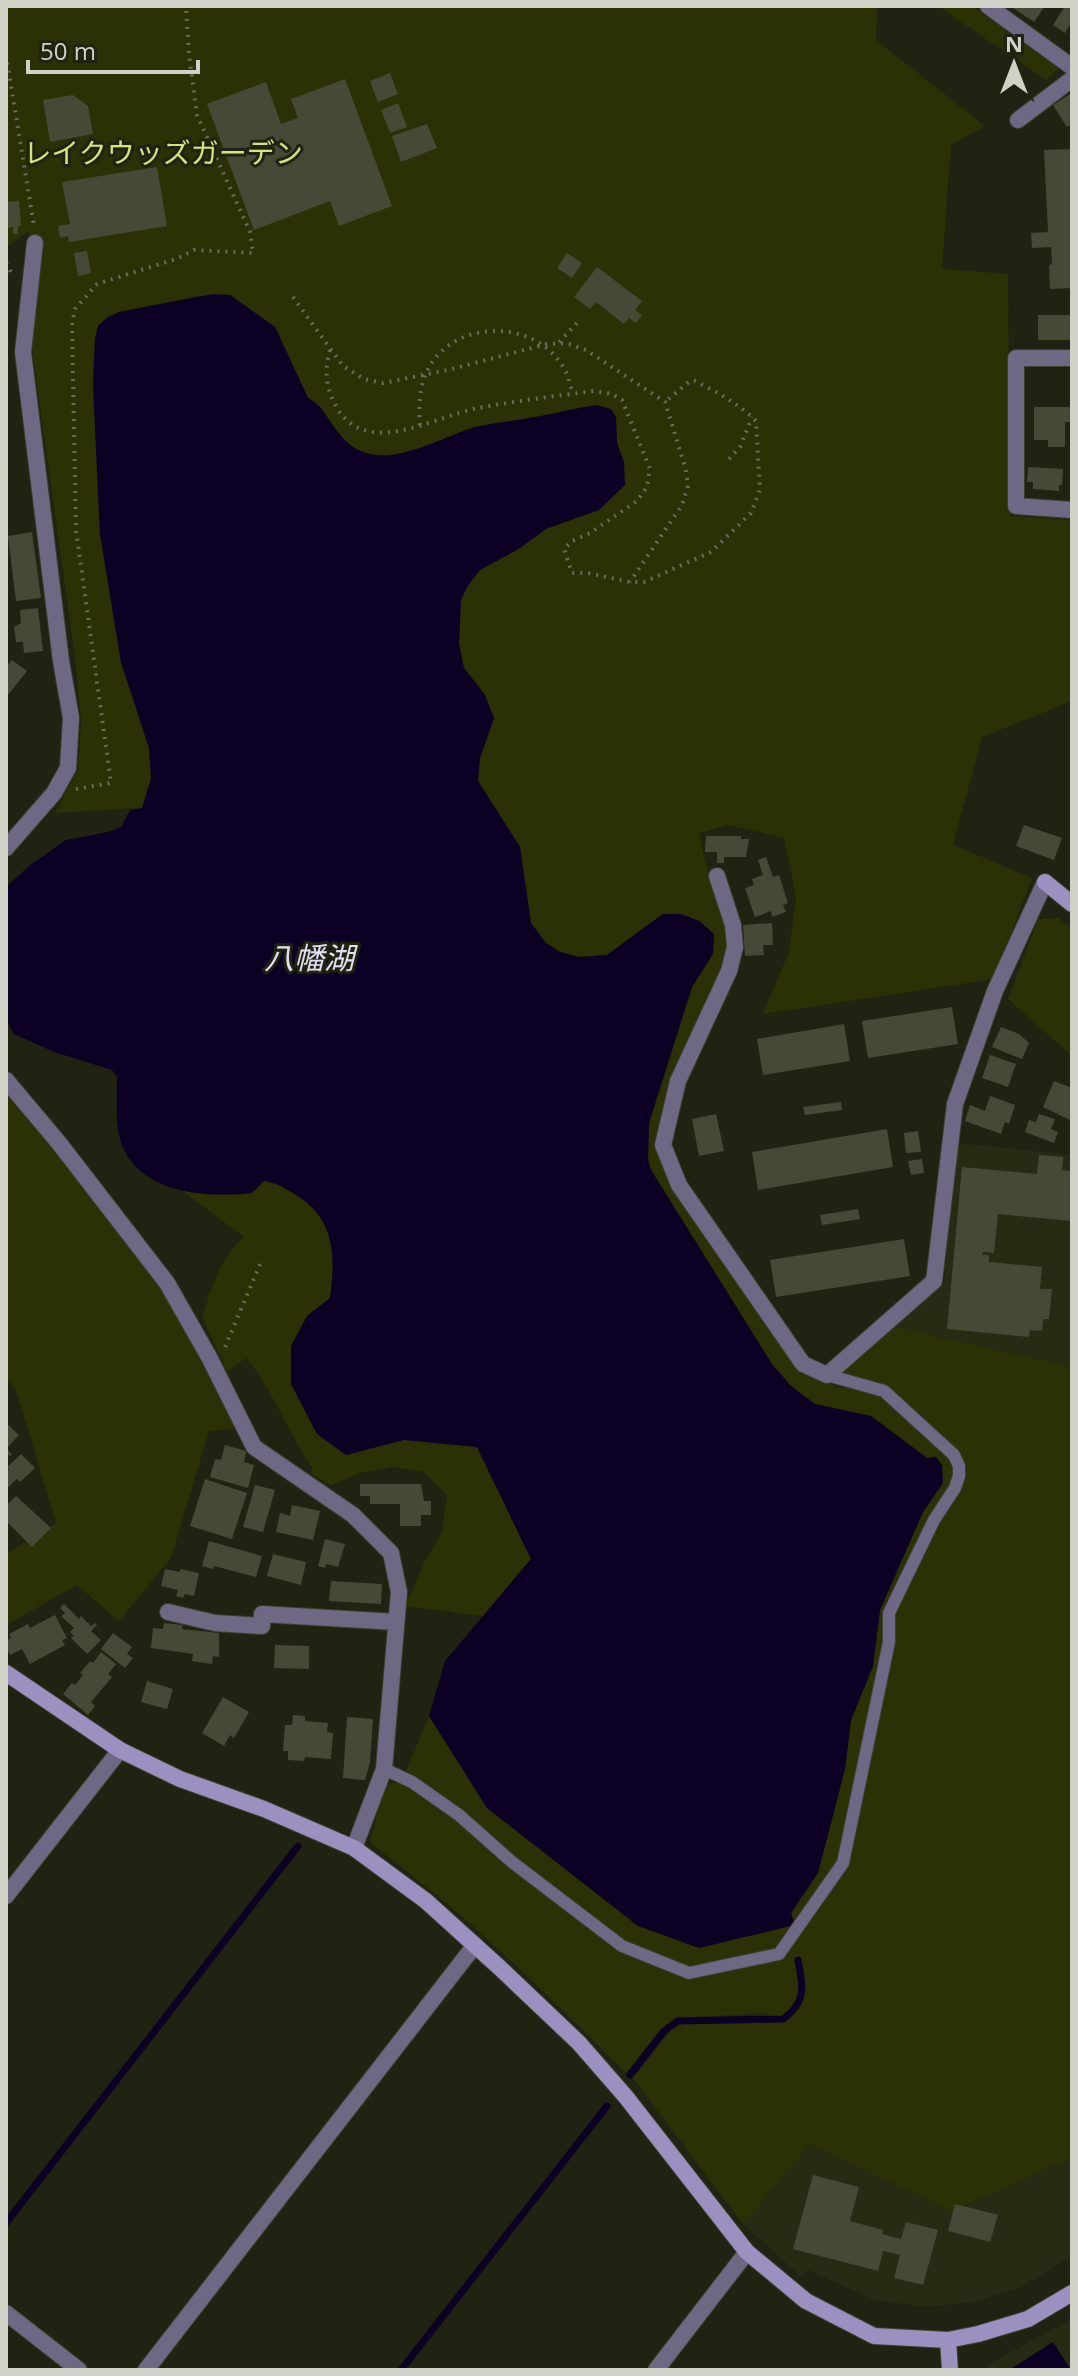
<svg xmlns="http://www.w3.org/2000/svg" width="1078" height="2376" viewBox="0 0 1078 2376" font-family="'Open Sans','Noto Sans JP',sans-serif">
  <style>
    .built { fill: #282b13 }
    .green { fill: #2c3005 }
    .water { fill: #0c0024 }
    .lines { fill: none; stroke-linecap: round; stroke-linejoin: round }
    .stream { stroke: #0c0024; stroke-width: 7 }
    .building { fill: #464936 }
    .lane-casing { stroke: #3c3f2e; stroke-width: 14 }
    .street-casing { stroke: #3c3f2e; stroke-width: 18 }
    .secondary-casing { stroke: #3c3f2e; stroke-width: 18 }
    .path { stroke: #696b5c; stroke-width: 4; stroke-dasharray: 2 6; stroke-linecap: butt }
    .lane { stroke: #6e6885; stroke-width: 12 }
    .street { stroke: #6e6885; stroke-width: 16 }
    .secondary { stroke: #9b90bf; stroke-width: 16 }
    .labels { text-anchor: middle; stroke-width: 6; stroke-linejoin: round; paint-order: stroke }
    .park-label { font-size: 28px; fill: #d5e37a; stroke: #202311 }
    .water-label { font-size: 30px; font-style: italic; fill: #e2def2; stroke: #202311 }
  </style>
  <rect width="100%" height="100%" fill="#202311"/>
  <path class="built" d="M957,1143L1072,1155V1367L895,1327L944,1283Z
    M810,2144L951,2211L1072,2158V2256L1021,2287L972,2302L926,2307L875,2300L808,2270L800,2276L743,2224Z
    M1072,2319V2370H984L989,2364Z"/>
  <path class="green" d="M6,6H877L876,40L985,126L951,145L942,269L1008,274L1010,516L1072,520V701L982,737L953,845L1032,878L994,979L763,1014L789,952L796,897L784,838L728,825L699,833L705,861L724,919L728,947L723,967L657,1141L795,1366L837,1388L852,1387L842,1369L895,1327L1072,1367V2158L951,2211L810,2144L743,2224L633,2078L672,2029L681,2024L766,2021L769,2013L675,2018L660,2030L626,2073C545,1992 463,1911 370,1843L383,1790L391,1783H406L448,1814L618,1950L688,1978L785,1957L794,1927L774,1949L690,1968L625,1943L519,1861L437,1791L405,1774L429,1716L487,1808L795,1925L791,1913L818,1872L845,1769L851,1720L873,1666L880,1610L923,1512L943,1483L936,1457L927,1458L871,1416L814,1404L791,1386L772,1364L651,1170L648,1159L649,1123L692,987L713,954L714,934L699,921L681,914H663L607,955L579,957L560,952L545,943L531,923L520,847L478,781L480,758L494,718L485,695L464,668L459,644L461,600L467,587L480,570L517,550L546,529L624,462L617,443L616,417L596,405C572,409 548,415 524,419C508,422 491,423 475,427C442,437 397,465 363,452C334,442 329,407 308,398L275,327L230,295L197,296L119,312L108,317L98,326L95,339L93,385L100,534L121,662L149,748L151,779L142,808L55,813L78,770L81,722L76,665L31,341L37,310L29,230L6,248Z
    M938,6H972L1060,68L1046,80Z
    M1058,918L1072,928V1056L1008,999L1038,919Z
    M6,1091C80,1179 156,1271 211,1373C221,1391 227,1411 235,1429L209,1431L171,1558L119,1621L77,1585L6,1625V1554L56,1523L16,1390L6,1379Z
    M264,1181C276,1183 283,1187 293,1193C335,1217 336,1255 330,1298L307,1316L346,1455L404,1440L477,1447L531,1559L483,1616L405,1606L425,1561L442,1532L447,1495L424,1472L394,1467L363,1472L331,1485L312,1474V1468C288,1433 274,1391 246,1358L227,1372L202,1317C212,1288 220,1256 244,1237L181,1190L213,1195Z"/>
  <path class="water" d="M213,294L230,295L275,327L308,398C329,408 334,441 363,452C397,465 442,437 475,427C491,423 508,422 524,419C548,415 572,409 596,405L611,409L616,417L617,443L624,462L625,485L599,510L546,529L517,550L480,570L467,587L461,600L459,644L464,668L485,695L494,718L480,758L478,781L520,847L531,923L546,943L560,952L579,957L607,955L663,914H681L699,921L714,934L713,954L692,987L649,1123L648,1159L651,1170L772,1364L791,1386L815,1404L871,1416L927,1458L936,1457L942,1465L943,1483L923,1512L880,1610L873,1666L851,1720L845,1769L818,1873L791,1913L795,1925L699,1948L638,1926L487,1808L429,1716L445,1661L531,1559L477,1447L404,1440L346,1455L317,1434L291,1384V1346L307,1316L330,1298C336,1255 335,1217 293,1193C283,1187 276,1183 264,1181L252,1193C205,1198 136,1194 120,1139C115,1120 117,1097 117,1077L112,1070L54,1052L14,1034L6,1019V887L29,866L66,840L108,832L121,827L130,810L142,808L151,779L149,748L121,662L100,534L93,384L95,339L98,326L108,317L119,312Z
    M1053,2342L1071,2370H1009Z"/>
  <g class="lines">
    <path class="stream" d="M630,2075L664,2031L678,2021L783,2019C807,2002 803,1986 798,1960
      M6,2223L298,1846
      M401,2370L607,2106"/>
  </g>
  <path class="building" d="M1010,6H1045L1034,22Z
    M1065,6H1072V21L1065,33L1053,25Z
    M390,73L398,94L378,102L370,81Z
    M345,79L392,206L339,226L330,201L254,230L207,104L266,82L281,124L298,118L291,99Z
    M1072,93V124L1067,127L1053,105Z
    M73,95L88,106L93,134L50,142L43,100Z
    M398,103L407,127L390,133L381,110Z
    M427,124L437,148L401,162L392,136Z
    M1072,149V288L1050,289L1049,265L1052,264L1051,247L1032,248L1031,233L1048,232L1044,150Z
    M157,167L167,226L69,242L68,236L60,238L58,226L70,224L62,182Z
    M19,201L21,226H18V234H13V227L7,228L6,202Z
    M87,251L91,273L78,276L74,253Z
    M567,253L582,263L572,278L557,268Z
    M597,267L642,301L635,310L642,315L636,323L629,318L624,324L596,302L590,309L574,297Z
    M1038,315H1071V340H1038Z
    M1034,407H1072V422H1065V447H1048V440H1034Z
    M1028,467L1063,469L1062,485H1059V491L1033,489V482H1027Z
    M32,532L41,598L16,601L8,536Z
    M38,608L43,651L24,653L23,642H16L14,627L21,623L20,610Z
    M12,660L27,671L8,695L6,667Z
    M1024,825L1062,838L1054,860L1016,846Z
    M706,836H741V839H749L746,857H724V863H717V852H705Z
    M766,857L773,877L779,875L788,903L783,905L786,912L772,917L771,911L755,917L745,888L754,885L752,879L763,875L758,860Z
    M772,923L773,945H763L764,955L745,956L743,925Z
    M952,1007L958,1044L868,1058L862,1021Z
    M844,1024L850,1061L763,1075L757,1039Z
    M1001,1027L1019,1034L1029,1043L1022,1059L992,1047Z
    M990,1055L1016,1064L1008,1087L982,1078Z
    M1054,1081L1072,1088V1121L1043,1107Z
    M990,1096L1015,1105L1009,1124L1005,1122L1001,1134L965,1121L970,1105L985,1111Z
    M841,1102L842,1110L805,1115L803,1107Z
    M716,1114L724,1151L699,1156L692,1119Z
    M1039,1114L1055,1119L1051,1129L1058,1132L1054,1143L1025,1132L1029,1120L1036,1122Z
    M887,1129L893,1167L758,1190L752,1152Z
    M918,1131L921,1152L906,1153L904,1133Z
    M1039,1155L1063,1157L1062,1170L1072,1171V1221L998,1214L994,1253L983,1252L982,1255H989V1262L1042,1267L1040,1289H1052L1049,1319H1043L1042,1331L1030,1330L1029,1337L947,1329L962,1167L1037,1174Z
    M922,1159L924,1173L911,1175L908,1161Z
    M858,1209L860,1219L822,1225L820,1215Z
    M904,1239L910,1276L776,1297L770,1260Z
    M6,1423L19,1435L6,1449L12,1454L10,1456L6,1453Z
    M225,1445L246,1451L244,1462L254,1465L248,1488L210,1477L215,1459L221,1460Z
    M21,1454L35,1468L20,1482L17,1479L6,1489V1472L9,1469L7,1467Z
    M205,1479L247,1493L232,1539L190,1526Z
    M360,1484H421L424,1501H431V1515H421V1526H400V1504H370V1496H360Z
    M255,1485L275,1490L263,1532L243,1527Z
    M16,1496L51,1528L32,1547L6,1521V1506Z
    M292,1505L320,1511L313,1540L276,1532L280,1513L290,1516Z
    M325,1539L345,1544L338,1567L326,1564L325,1568L318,1566Z
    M209,1541L262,1556L256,1577L214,1566L213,1569L202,1566Z
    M273,1554L306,1562L301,1585L267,1576Z
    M165,1569L180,1572V1569L199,1573L194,1596L185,1594L183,1598L176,1596L178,1590L161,1586Z
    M331,1581L382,1584L381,1604L329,1601Z
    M64,1604L79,1619L81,1616L91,1626L95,1623L97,1625L91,1631L101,1640L87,1654L71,1638L74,1636L70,1632L74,1628L61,1616L65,1613L60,1608Z
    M55,1615L67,1638L62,1640L65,1645L30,1664L22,1649L10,1655L6,1647V1641L11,1638L9,1634L28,1624L30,1628Z
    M164,1623L183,1625L182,1629L219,1633V1657L213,1656L212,1664L192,1661L193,1654L151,1648L153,1628L163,1629Z
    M113,1633L132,1647L127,1654L133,1658L125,1668L101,1649Z
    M275,1645L309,1646V1669L274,1668Z
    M101,1652L116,1664L108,1674L112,1677L91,1702L95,1706L88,1715L63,1694L72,1683L75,1685L83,1675L80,1673L90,1661L93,1663Z
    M147,1681L173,1689L167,1709L141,1702Z
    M223,1697L249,1712L234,1738L230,1735L224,1746L202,1733Z
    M293,1715L305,1716V1721L328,1723L327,1732L333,1733L331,1759L305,1757L304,1761L288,1760V1751H283L285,1725H292Z
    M347,1717L373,1719L370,1762L365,1780L343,1778Z
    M813,2175L859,2187L850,2221L883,2230L882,2234L901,2239L906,2222L938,2230L923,2285L894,2278L900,2255L883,2251L878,2271L793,2249Z
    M955,2204L998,2215L990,2242L948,2231Z"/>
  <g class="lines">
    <g class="lane-casing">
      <path id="lane" d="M384,1769L412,1782L459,1815L512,1862L622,1946L689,1973L779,1954L843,1863L889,1642V1613L934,1520L955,1488L959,1476V1466L954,1455L884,1391L827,1375"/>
    </g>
    <g class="street-casing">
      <path id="street" d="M988,6L1072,67
        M1018,120L1072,79
        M1072,358H1016V506L1072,510
        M6,848L54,793L68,768L71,718L61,661L23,352L35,243
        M717,876L733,925L735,947L729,971L678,1081L663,1145L679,1185L803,1364L827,1375L934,1281L955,1104L995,991L1045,882
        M6,1080L59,1143L167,1283L209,1357L254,1447L353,1515L391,1553L399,1592L384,1769L354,1848
        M168,1612L215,1623L262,1626V1614L396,1622
        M6,1896L120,1750
        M6,2313L79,2370
        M146,2370L475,1945
        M656,2370L747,2252"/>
    </g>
    <g class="secondary-casing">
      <path id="secondary" d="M1045,882L1072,904
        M6,1673L120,1750L180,1779L264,1809L354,1848L426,1901L500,1968L579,2043L626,2097L747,2252L806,2301L874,2336L948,2340L978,2334L1028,2319L1072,2293
        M948,2340L950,2370"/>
    </g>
    <path class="path" d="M6,55L34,226
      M6,263L12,274
      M293,297L343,366L364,379L383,383L448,370L547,344L566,343L586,350L665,402L686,470L688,486L682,505L630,582
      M559,342L578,322
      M330,350C324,371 326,389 337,408C368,459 435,416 478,408C516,401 555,396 594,391L612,394L622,400L650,469L647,487L637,501L590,533L572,541L564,549L572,573H588L630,582H644L711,552L751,513L760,489L756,421C739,404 717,392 695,381H690L665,402
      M420,425C419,411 419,395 423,382C440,321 529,314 562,365C568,373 570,384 573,394
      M729,459L740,447L752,417
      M76,789L111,783L76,530L72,325L75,309L97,284L176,259L194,250L253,253L250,232L197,115L189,54L186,6
      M225,1347L261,1262"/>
    <use href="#lane" class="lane"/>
    <use href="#street" class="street"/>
    <use href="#secondary" class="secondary"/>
  </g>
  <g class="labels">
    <g class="park-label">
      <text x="163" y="163">レイクウッズガーデン</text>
    </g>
    <g class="water-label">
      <text x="309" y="969">八幡湖</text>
    </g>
  </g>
  <rect width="1078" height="2376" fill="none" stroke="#d0d2c7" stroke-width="16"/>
  <g transform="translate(1014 64)" stroke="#202311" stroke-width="6" paint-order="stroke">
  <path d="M0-6L14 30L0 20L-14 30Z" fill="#d0d2c7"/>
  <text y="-12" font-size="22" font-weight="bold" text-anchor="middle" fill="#d0d2c7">N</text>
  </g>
  <path d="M28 60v12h170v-12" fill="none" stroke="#d0d2c7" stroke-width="4"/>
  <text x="40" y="60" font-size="24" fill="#d0d2c7" stroke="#202311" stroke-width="6" paint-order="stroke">50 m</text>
</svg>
